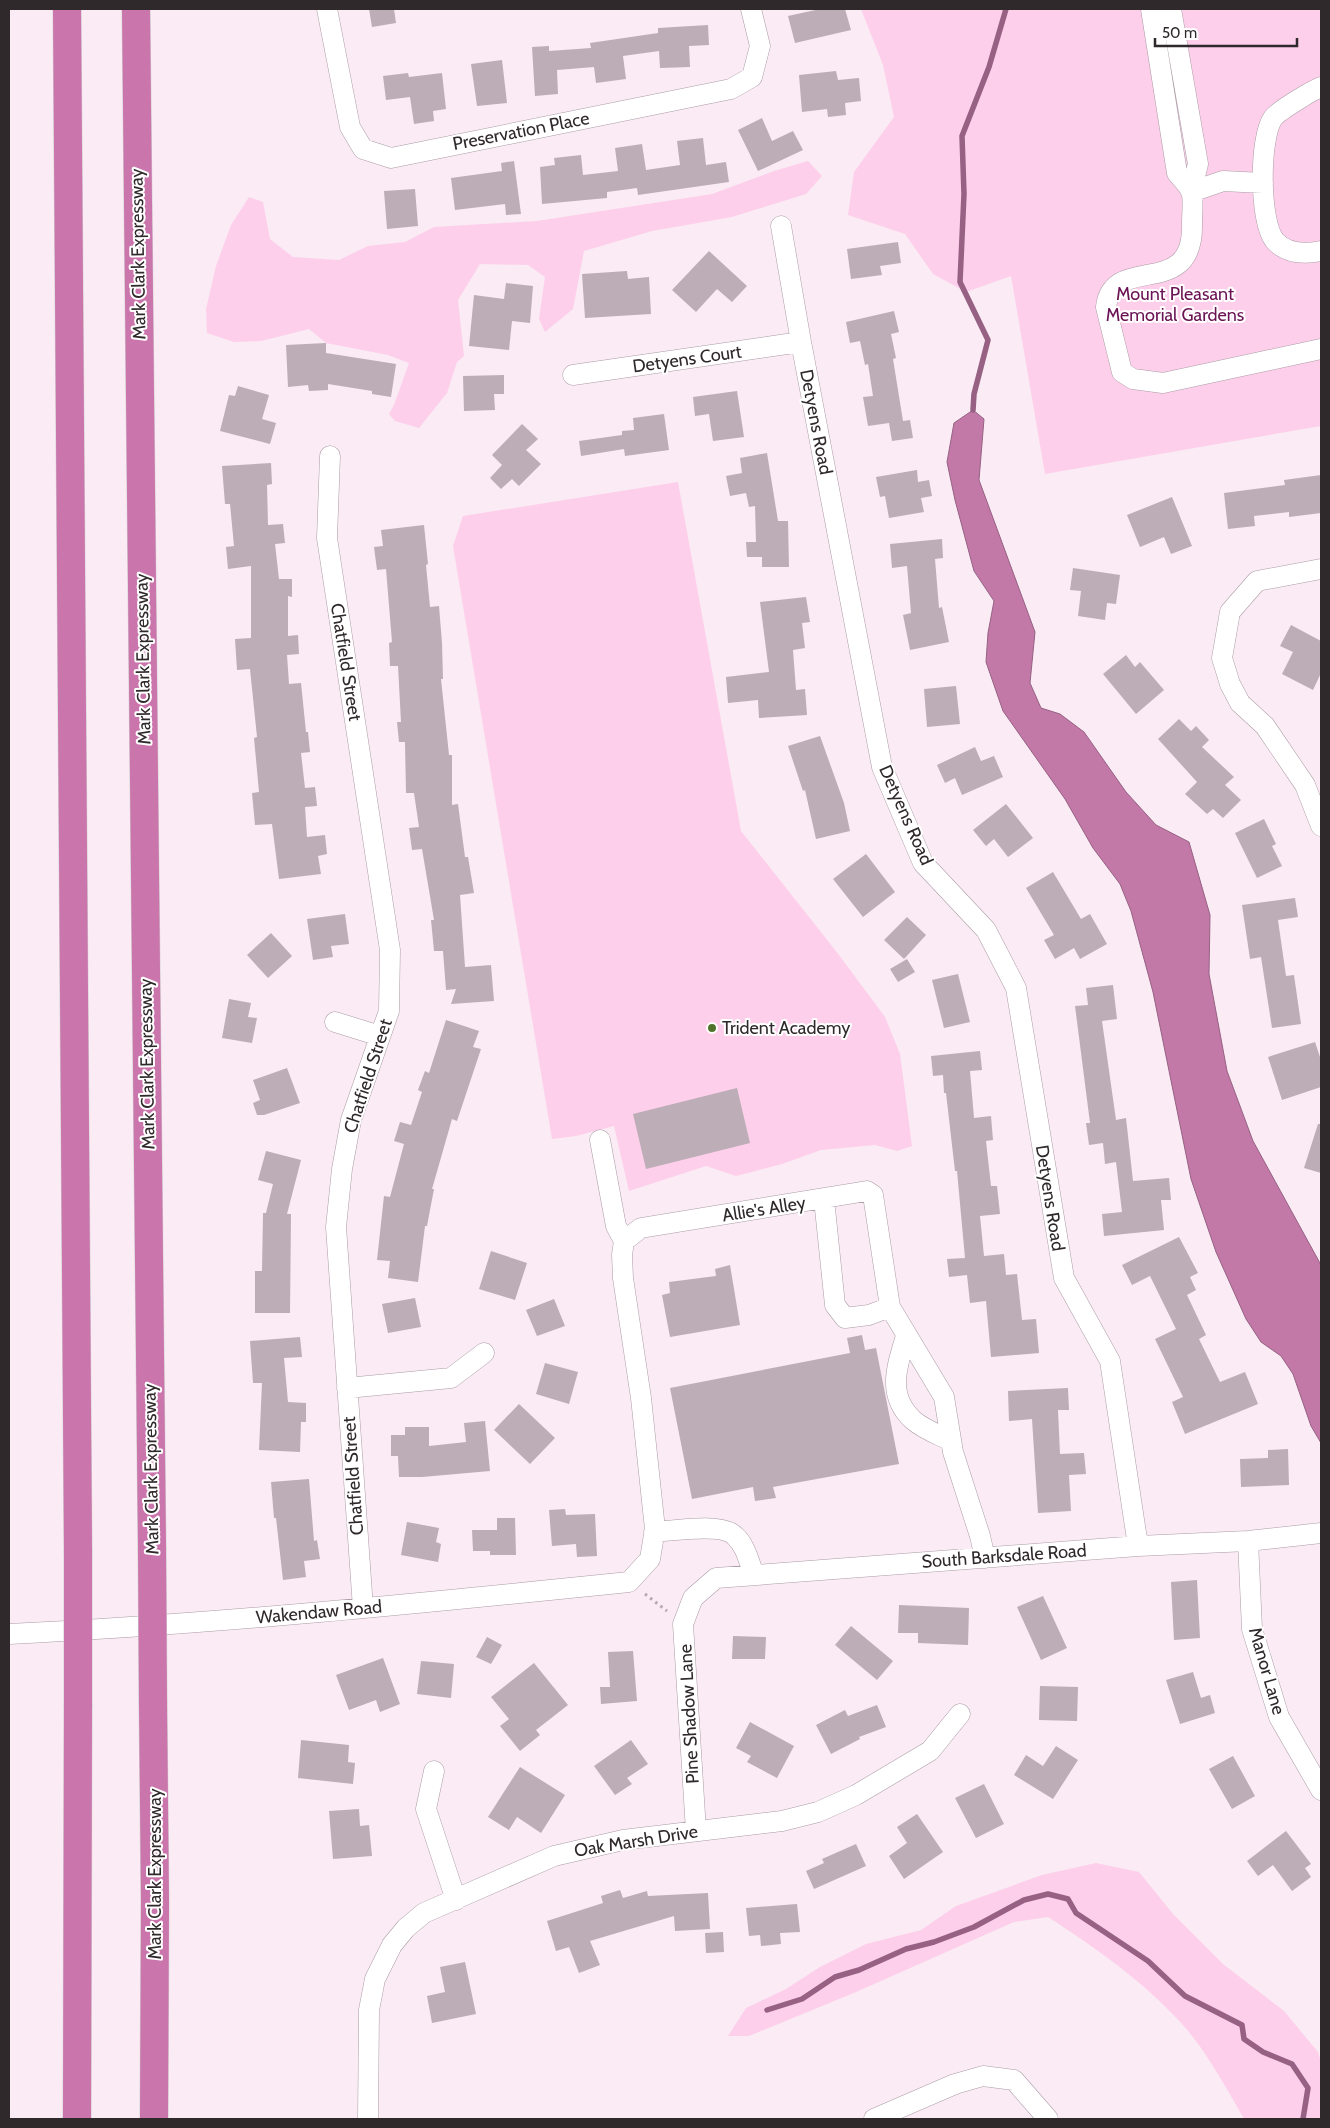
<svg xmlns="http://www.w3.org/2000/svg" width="1330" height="2128" viewBox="0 0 1330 2128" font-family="Cabin,sans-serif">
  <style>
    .green { fill: #fdcfeb }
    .water { fill: #c279a8; stroke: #966183 }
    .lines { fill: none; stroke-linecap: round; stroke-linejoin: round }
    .stream { stroke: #966183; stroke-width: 5.5 }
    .building { fill: #bcadb6 }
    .minor-casing { stroke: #ab9ca5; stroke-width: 21 }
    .highway-casing { stroke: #d1d0d1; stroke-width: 29 }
    .path { stroke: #b5a9b0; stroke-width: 3; stroke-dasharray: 2.5 4; stroke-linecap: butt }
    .minor { stroke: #fff; stroke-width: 20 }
    .highway { stroke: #cb75ad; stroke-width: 28 }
    .highway-bridge-casing { stroke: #d1d0d1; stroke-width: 29; stroke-linecap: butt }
    .highway-bridge { stroke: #cb75ad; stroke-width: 28 }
    .poi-dot { fill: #50732c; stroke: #fff; stroke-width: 2 }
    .labels { text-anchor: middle; stroke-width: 4; stroke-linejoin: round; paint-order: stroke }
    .street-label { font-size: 18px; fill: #2f292c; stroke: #fff }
    .park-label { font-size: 18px; fill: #6a1253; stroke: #fff }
    .poi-label { font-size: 18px; fill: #2f292c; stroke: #fff; text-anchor: start }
  </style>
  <rect width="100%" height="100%" fill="#faebf4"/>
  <path class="green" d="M861,9H1321V426L1045,474L1011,276L966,292L933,274L905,234L848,215L854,172L894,117L883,65Z
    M808,161L822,176L806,194L732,217L652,231L584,251L573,309L545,332L539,319L545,277L528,265L480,264L458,300L464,356L457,362L447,393L419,428L395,421L389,414L394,405L409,363L388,355L326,343L309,329L261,341L234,342L207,333L206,309L216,266L231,225L249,197L263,202L270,239L293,257L339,260L368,246L405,242L434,227L537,221L712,194L774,171Z
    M678,482L741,831L839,955L885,1017L900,1054L912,1146L897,1151L875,1145L821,1150L782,1164L736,1176L706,1166L629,1191L614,1126L576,1136L552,1139L453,546L463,516Z
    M1096,1863L1139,1872L1173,1914L1223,1964L1284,2011L1318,2052L1321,2062V2119H1244C1227,2089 1205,2049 1182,2024C1143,1981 1096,1948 1048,1917L1014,1922L856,1992L749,2036H728L746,2008L786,1989L820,1967L866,1944L921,1930L956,1906L1042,1875Z"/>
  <path class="water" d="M973,410L984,419L979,480L1035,632L1030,683L1041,708L1060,714L1084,732L1126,792L1156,825L1189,842L1210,915L1209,974L1227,1071L1253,1141L1321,1265V1443L1311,1426L1293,1374L1281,1356L1261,1342L1246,1319L1216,1252L1191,1179L1153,992L1131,911L1120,884L1093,848L1065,799L1003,711L986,662L988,633L994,601L974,571L955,500L947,462L954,423Z"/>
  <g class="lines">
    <path class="stream" d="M973,410L974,394L988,340L960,282L964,194L962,136L989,67L1006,9
      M767,2010L802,1999L835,1977L859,1970L906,1949L934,1942L974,1927L1024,1900L1048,1894L1068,1899L1076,1913L1148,1961L1185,1996L1242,2025L1244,2039L1263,2052L1292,2064L1308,2088L1303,2119"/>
  </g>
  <path class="building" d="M369,9H394L396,23L372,27Z
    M820,9H845L851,30L795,43L788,16Z
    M708,25L709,45L689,46L690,67L660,68L659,51L623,56L626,79L596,83L594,67L557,70L558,94L535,96L532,47L549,46V51L591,48L590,43L658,33V28Z
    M502,60L507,103L477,106L471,64Z
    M836,71L838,80L859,78L861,101L845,103L846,115L828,117L827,109L802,112L799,75Z
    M408,73L409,77L442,73L446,109L433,111L434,121L414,124L410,97L386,100L383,76Z
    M762,118L772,141L793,131L803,150L758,171L738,130Z
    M703,138L706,165L726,162L729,182L638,195L637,188L607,192V198L542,204L540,167L555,165L554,158L581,155L583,175L618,171L615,148L642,144L646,170L680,165L677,141Z
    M514,161L521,214L506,215L505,204L455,210L451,178L502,171L501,163Z
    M415,189L418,226L387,229L384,191Z
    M898,242L901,263L880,266L882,275L851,279L847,249Z
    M709,251L747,286L732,302L717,289L696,312L672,290Z
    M627,271L628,279L649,277L651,314L585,318L582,274Z
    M506,283L533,286L530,323L512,321L509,350L469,346L474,295L504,299Z
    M894,311L899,332L891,334L896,358L893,359L903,421L910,420L913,438L892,441L889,423L868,426L863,397L873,396L868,364L865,365L860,341L850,343L846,322Z
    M326,343V353L396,364L391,397L372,394V391L328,384V390L309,391L308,385L288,387L286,345Z
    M504,375V394H494L495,410L464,411L463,376Z
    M238,386L269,395L262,419L276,423L270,444L220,431L229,395L235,396Z
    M737,391L744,437L713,441L709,414L695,416L693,397Z
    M664,414L669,450L625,456L624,449L581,456L579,441L622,435V431L634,430L633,418Z
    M522,424L538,439L526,450L541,464L519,486L512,479L501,489L490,478L502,465L492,455Z
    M767,453L778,521H788L789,567H762V557H747L746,542H756L755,506L749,507L746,493L730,496L726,476L742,473L740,458Z
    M271,463L272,484L267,485L268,525L283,524L285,543L275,544L279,579H292V597L288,596V636L298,635L299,654L287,655L289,684L301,683L306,732H308L310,752L301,753L305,788L315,787L317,806L305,807L307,837L325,835L327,854L318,856L321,874L279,879L272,824L255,825L252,793L259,792L254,738L257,737L250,669L237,670L235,639L251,638V566L228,569L226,547L234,546L230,504H225L222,466Z
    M917,470L918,482L929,480L932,496L921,498L924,512L889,518L885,496L880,497L876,477Z
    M1321,475V513L1289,517V512L1254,516L1255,526L1228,529L1224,493L1285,485L1284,480Z
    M1172,497L1192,546L1171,554L1164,537L1140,547L1127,515Z
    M424,525L428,564L426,565L430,607L439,606L442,643L443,679H441L449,755H452V805L458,804L465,857H468L474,893L460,895L465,967L491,965L494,1001L451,1004L456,989L446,990L443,951H434L431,920H434L422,849L412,850L409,828L419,827L414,793H406L405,742H399L397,722H401L398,666H390L389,643L392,642L386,569L377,570L374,547L383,546L381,530Z
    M942,539L943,558L935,559L939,608L942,607L949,642L910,650L903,615L911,613L907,566L892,568L890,544Z
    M1073,568L1120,575L1116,604L1107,603L1105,620L1078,616L1081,591L1070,590Z
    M806,597L810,622L802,623L805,648L793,650L796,690L805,689L807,715L759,718L758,700L728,703L726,677L769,672L760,602Z
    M1291,625L1321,641V673L1313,690L1282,674L1293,652L1280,646Z
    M1126,655L1135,667L1140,662L1164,690L1136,714L1103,674Z
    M956,686L960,724L927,727L924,689Z
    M1179,719L1191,731L1196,726L1209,740L1202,747L1234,777L1225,785L1241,800L1223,818L1213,809L1207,814L1185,794L1197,782L1158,739Z
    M820,736L844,803L850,831L816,839L805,790L803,791L788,746Z
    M975,747L981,761L994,756L1003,777L962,795L955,778L945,783L937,765Z
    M1006,804L1033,838L1008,857L994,839L986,846L973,830Z
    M1264,819L1276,844L1272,846L1282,866L1257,878L1235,833Z
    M866,854L895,892L863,917L833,879Z
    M1053,872L1081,919L1090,914L1107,944L1080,959L1074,948L1055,959L1044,940L1054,935L1026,888Z
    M1295,898L1298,917L1278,920L1286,976L1294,975L1301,1024L1272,1028L1261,957L1250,959L1242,905Z
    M345,914L349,944L331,946L333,957L313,960L307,919Z
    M907,917L926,935L904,959L884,940Z
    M271,933L292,956L268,978L247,955Z
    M907,959L915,972L898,982L890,969Z
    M958,974L970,1022L944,1028L932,980Z
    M1113,985L1117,1019L1102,1021L1116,1120L1126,1118L1133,1181L1169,1178L1171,1200H1161L1164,1230L1104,1236L1102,1214L1122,1212L1116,1162L1105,1164L1103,1143L1089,1145L1086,1123H1090L1075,1006L1088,1005L1086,988Z
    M229,999L251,1003L248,1017L257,1018L252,1043L222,1038Z
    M446,1020L479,1031L473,1047L481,1049L457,1121L452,1119L432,1189H434L427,1226H425L418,1282L388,1278L390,1261L377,1260L384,1196L390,1197L404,1144L394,1141L400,1122L411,1125L422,1092L418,1090L425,1071L429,1073Z
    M1315,1042L1321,1060V1087L1282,1100L1268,1057Z
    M980,1051L982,1070L970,1071L974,1118L991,1116L993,1140L986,1141L991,1186H997L1000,1214L980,1216L984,1256L1004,1254L1006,1275L1017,1274L1022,1320L1036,1319L1039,1353L991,1357L986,1301L970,1303L967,1275L949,1277L947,1259L965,1258L957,1171H955L946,1093H944L943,1075L933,1076L931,1056Z
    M287,1068L300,1103L264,1115H257L253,1103L260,1100L253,1080Z
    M737,1088L750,1143L646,1169L633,1114Z
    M1318,1124H1321V1173L1304,1168Z
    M266,1151L301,1160L287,1214H291L290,1313H255V1271H262L263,1213H266L273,1184L258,1180Z
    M1179,1237L1198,1273L1190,1277L1196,1290L1187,1295L1206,1335L1199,1339L1220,1382L1245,1372L1258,1404L1185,1434L1172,1402L1183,1397L1155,1339L1176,1329L1150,1276L1132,1285L1122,1265Z
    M491,1251L527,1263L515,1300L479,1289Z
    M730,1265L740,1325L670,1337L662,1295L670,1293L669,1282L716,1276L715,1269Z
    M415,1298L421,1327L388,1333L382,1304Z
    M554,1299L565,1326L537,1336L526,1310Z
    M862,1335L865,1350L876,1348L899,1464L773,1487L776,1498L755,1501L753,1487L692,1499L670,1388L850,1353L847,1338Z
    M300,1337L302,1357L284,1358L288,1402L306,1403V1422H301L300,1452L259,1450L262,1383H253L250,1341Z
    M545,1363L578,1372L569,1404L536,1394Z
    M1068,1388L1069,1410H1058L1060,1454L1084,1453L1086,1474L1069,1475L1071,1511L1038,1513L1032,1419L1009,1421L1008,1391Z
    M519,1404L555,1438L530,1464L494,1430Z
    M485,1421L490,1471L422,1477H399L398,1456H391V1435H405V1427H429V1446L466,1442L464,1423Z
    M1288,1449L1289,1485L1241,1487L1240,1459L1268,1458V1450Z
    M309,1479L314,1541L317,1540L320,1559L304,1561L306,1577L283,1580L276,1518H274L271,1482Z
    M565,1509L566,1515L595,1514L597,1556L577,1557L576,1544L552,1546L549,1510Z
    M497,1518H515L516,1555H490V1551H473L472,1530H497Z
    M407,1522L439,1528L436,1542L441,1544L438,1562L401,1555Z
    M1197,1580L1200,1638L1174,1640L1171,1582Z
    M1043,1596L1067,1648L1041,1660L1017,1607Z
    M899,1605L969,1608L968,1645L918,1643V1633H898Z
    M851,1626L893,1661L877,1680L835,1645Z
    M733,1636L766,1637L765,1659H732Z
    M487,1637L502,1645L491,1664L476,1657Z
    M633,1651L637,1701L601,1704L600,1687H610L608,1652Z
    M383,1658L400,1704L380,1712L376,1700L349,1710L336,1675Z
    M421,1661L454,1664L451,1698L417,1694Z
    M534,1663L568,1705L536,1730L540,1735L520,1751L500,1726L509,1719L491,1697Z
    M1193,1672L1201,1698L1210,1695L1215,1713L1180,1724L1166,1680Z
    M1040,1686L1078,1687L1077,1721L1039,1720Z
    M877,1705L886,1727L859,1737L860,1739L831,1754L816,1725L845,1710L848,1716Z
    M750,1722L794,1746L777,1778L747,1762L751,1756L736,1748Z
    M301,1740L349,1745L348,1762L355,1763L353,1784L298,1778Z
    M631,1740L648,1764L627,1778L632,1784L615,1795L594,1766Z
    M1056,1746L1078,1760L1053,1799L1014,1775L1026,1755L1043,1766Z
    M1233,1756L1255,1796L1232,1809L1209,1769Z
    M520,1767L565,1795L541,1833L517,1817L509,1830L488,1817Z
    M984,1784L1004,1824L976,1838L955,1798Z
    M359,1809L360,1826L369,1825L372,1856L333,1859L329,1811Z
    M917,1814L943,1852L904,1879L889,1856L907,1843L897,1827Z
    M1286,1831L1311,1864L1305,1868L1311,1877L1292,1891L1273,1865L1258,1876L1247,1861Z
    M856,1844L866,1866L814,1889L806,1871L824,1863L822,1859Z
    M620,1890L623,1898L647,1891L648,1896L708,1893L710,1929L675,1931L674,1916L590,1941L600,1965L579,1973L569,1947L556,1951L547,1921L603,1903L601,1896Z
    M797,1904L800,1932L780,1933L781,1944L761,1946L760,1935L749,1936L746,1908Z
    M723,1932L724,1952L706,1953L705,1933Z
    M465,1962L476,2014L432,2023L427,1996L445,1992L440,1967Z"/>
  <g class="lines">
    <g class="minor-casing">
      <path id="minor" d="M327,9L350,127L363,149L391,158L731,89L752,77L760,46L751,9
        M1151,9L1177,173C1181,178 1188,185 1191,191C1194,199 1192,213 1192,222C1195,303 1113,251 1106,307L1122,372L1133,379L1163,383L1321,349
        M1171,9L1198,164L1191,192
        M1321,87C1313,90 1278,111 1273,118C1259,138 1259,222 1275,241C1287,254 1306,254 1321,251
        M1191,192L1223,181L1263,183
        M781,226L801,342L882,767L923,863L986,930L1016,988L1064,1278L1110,1361L1138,1546
        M573,375L801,342
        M330,456L327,538L390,950L389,1011L351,1120L342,1169L336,1227L363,1608
        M1321,569L1257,581L1230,612L1222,658L1230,684L1240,703L1265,726L1305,785L1321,826
        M335,1022L380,1036
        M600,1140L616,1226L624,1241
        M824,1199L835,1305L845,1318L869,1315L890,1307
        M906,1336C897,1366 886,1395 913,1420C923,1429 939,1435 951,1441
        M347,1388L451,1378L484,1353
        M654,1532C673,1531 722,1522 735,1536C746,1546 749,1562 754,1575
        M1248,1541L1252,1629L1279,1717L1321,1790
        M9,1634C216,1624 423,1603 629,1582L650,1559L655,1529L641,1398L623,1278L622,1255L624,1241L641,1228L867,1191L873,1195L890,1307L944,1397L953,1452L980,1536L985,1558
        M434,1771L426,1809L456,1900
        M696,1831L683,1624L693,1598L716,1578L1138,1546L1248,1541L1321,1533
        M368,2119L369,2010L375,1979L392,1945L406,1928L424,1913L554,1856L623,1840L782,1821L818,1812L856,1795L930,1751L960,1714
        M874,2119L955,2084L983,2076L1014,2080L1048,2119"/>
    </g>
    <g class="highway-casing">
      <path id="highway" d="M67,9L78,1551
        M136,9L152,1547
        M153,1703L155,1902L154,2119
        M77,2119L78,1707"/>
    </g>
    <path class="path" d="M645,1594L667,1611"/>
    <use href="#minor" class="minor"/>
    <use href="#highway" class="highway"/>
    <g class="highway-bridge-casing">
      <path id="highway-bridge" d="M152,1547L153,1703
        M78,1707V1551"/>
    </g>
    <use href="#highway-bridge" class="highway-bridge"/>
  </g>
  <circle class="poi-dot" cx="712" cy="1028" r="5"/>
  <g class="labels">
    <g class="street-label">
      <text transform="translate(521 131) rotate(-11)" y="6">Preservation Place</text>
      <text transform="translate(138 254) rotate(-91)" y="6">Mark Clark Expressway</text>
      <text transform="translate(687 359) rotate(-8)" y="6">Detyens Court</text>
      <text transform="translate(816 422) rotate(79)" y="6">Detyens Road</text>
      <text transform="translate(143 659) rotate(-91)" y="6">Mark Clark Expressway</text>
      <text transform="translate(346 662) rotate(81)" y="6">Chatfield Street</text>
      <text transform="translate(906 815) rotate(66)" y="6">Detyens Road</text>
      <text transform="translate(147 1064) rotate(-91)" y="6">Mark Clark Expressway</text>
      <text transform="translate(368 1076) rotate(-72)" y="6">Chatfield Street</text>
      <text transform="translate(1050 1198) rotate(81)" y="6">Detyens Road</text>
      <text transform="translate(764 1209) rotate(-9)" y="6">Allie's Alley</text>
      <text transform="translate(151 1469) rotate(-91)" y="6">Mark Clark Expressway</text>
      <text transform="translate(353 1476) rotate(-94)" y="6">Chatfield Street</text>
      <text transform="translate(1004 1556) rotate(-4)" y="6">South Barksdale Road</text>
      <text transform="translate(319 1612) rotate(-5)" y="6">Wakendaw Road</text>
      <text transform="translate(1267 1671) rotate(74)" y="6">Manor Lane</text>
      <text transform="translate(689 1714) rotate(-93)" y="6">Pine Shadow Lane</text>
      <text transform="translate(636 1841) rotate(-9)" y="6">Oak Marsh Drive</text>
      <text transform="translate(155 1874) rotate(-90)" y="6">Mark Clark Expressway</text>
    </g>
    <g class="park-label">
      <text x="1175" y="300">Mount Pleasant<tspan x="1175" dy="21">Memorial Gardens</tspan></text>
    </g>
    <g class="poi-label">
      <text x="722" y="1034">Trident Academy</text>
    </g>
  </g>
  <rect width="1330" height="2128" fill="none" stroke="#2f292c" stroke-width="20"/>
  <path d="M1155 38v8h142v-8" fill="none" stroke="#2f292c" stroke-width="2.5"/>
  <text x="1162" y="38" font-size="15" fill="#2f292c" stroke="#ffffff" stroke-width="4" paint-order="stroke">50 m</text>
</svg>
